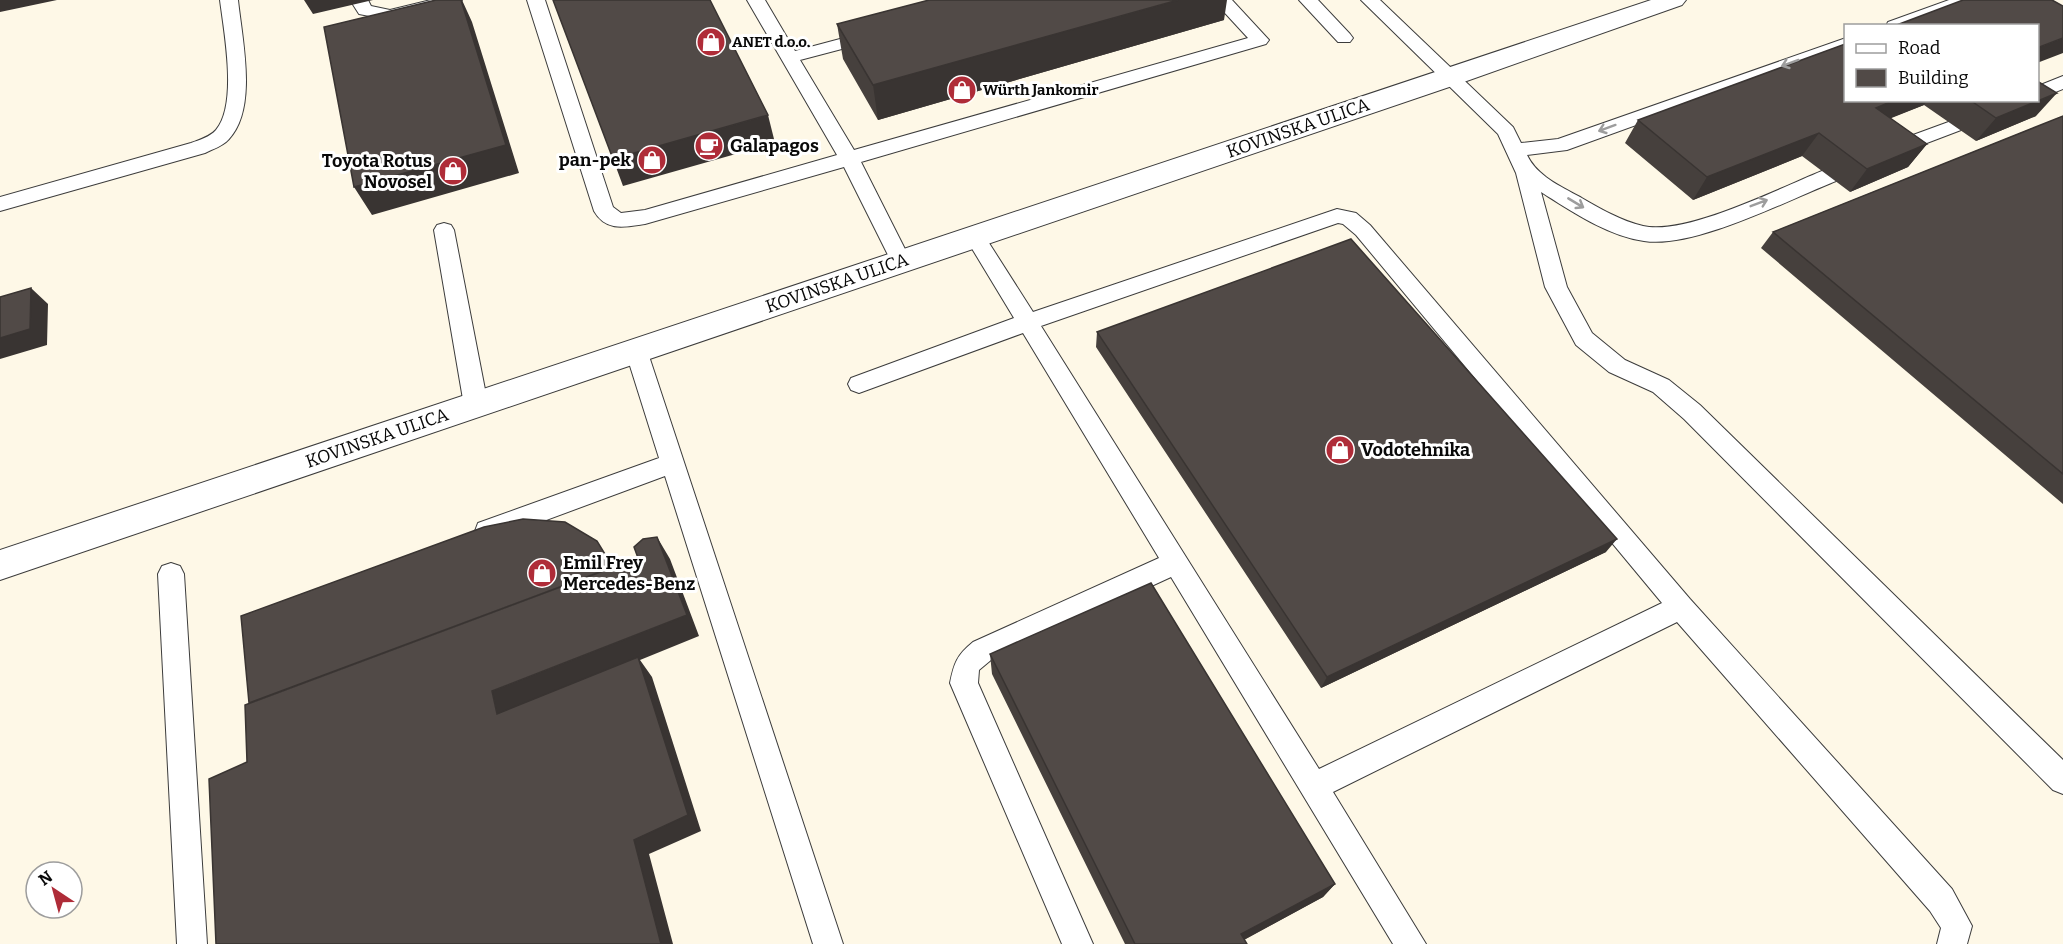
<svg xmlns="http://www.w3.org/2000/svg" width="2063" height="944" viewBox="0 0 2063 944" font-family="Bitter,serif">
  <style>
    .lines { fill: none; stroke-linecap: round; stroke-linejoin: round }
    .lane-casing { stroke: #3c3c3c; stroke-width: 2 }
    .street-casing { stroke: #3c3c3c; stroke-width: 2 }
    .lane { fill: #fff; fill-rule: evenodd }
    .street { fill: #fff; fill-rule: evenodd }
    .wall { fill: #46403d }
    .shaded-wall { fill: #393432 }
    .building { fill: #514a47; stroke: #393432; stroke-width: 1.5 }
    .oneway { stroke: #9d9d9d }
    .labels { text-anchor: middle; stroke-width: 6; stroke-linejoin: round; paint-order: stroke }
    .far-poi-label { font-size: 15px; font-weight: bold; fill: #090909; stroke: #fff; text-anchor: start }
    .street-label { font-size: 18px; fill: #090909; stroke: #fff }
    .poi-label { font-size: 18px; font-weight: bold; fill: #090909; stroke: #fff; text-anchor: start }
  </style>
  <rect width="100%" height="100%" fill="#fef8e7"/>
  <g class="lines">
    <g class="lane-casing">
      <path id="lane" d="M220,0H238C242,39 258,108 229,139C223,146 213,149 205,153L0,211V197L191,143C199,140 210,137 216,130C238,104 224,32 220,0Z
        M354,0H368L371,6L390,10L431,0H462L459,4L390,20L359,14L352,3Z
        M527,0H545L613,207L621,213L645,210L837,155L747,0H765L795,51L870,31L876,32L879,36L876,40L800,60L854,150L1248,38L1213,0H1232L1269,40L1266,44L861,162L911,261L908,266L901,269L894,266L891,261L844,167L645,224C625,227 606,232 594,211Z
        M1299,0H1318L1350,34L1353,38L1350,42H1338Z
        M1361,0H1380L1513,127L1521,143L1558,139L1846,38V49L1567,150L1527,155C1537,176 1560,186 1580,197C1599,208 1621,221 1643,226C1685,236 1780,188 1822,171H1836L1839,176L1836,181C1788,200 1694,249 1644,241C1608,236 1571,211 1541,192L1567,287L1592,333L1625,360L1669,380L1700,405L2063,760V794L2053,790L1684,419L1653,392L1609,372L1576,345L1545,287L1516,173L1498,134Z
        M1949,0H1974L1971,4L1912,26H1886L1888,22Z
        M2063,76V89L2038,99V86Z
        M1954,120L1961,122L1963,126L1961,130L1890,157L1883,156L1880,151L1883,146Z
        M1337,209L1356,213L1370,225L1690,599L1952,889L1972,926L1967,944H1937L1941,928L1930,911L1677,622L1333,792L1426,944H1393L1171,577L991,660L979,670L978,683L1093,944H1062L950,683C954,663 957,655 973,642L1159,558L1023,333L859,393L851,390L848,384L851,378L1014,318L965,237L968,232L975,230L982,232L1033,312ZM1338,223L1343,224L1356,235L1662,603L1319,769L1041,326Z
        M444,223L451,225L454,230L488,405L484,411L476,414L468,411L464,405L434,230L437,225Z
        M636,341L644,344L647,350L843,944H813L665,476L487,542L478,539L475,531L478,523L659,458L625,350L628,344Z
        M171,563L180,566L184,574L207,944H177L158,574L162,566Z"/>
    </g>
    <g class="street-casing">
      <path id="street" d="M1651,0H1686L1682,5L1461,83L0,580V550Z"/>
    </g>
    <use href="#lane" class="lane"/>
    <use href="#street" class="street"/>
  </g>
  <path class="wall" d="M1224,20L878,120L843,59L837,24Z
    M1845,100H2037L2036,116L1976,141L1924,105L1890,118L1927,144L1908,167L1850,192L1802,156L1693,200L1625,143L1638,120Z
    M2063,116V504L1761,248L1773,232Z
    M1097,332L1606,552L1321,688L1096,347Z
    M990,654L1335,884L1323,897L1244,940L1247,944H1125L992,674Z"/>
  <path class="shaded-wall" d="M0,0H57L0,12Z
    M304,0H373L313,14Z
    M461,0H462L472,22L519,173L372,215L354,187Z
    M1178,0H1227L1224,20L878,120L873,85Z
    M2063,38V53L2037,63V48Z
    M2057,93L2036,116L1976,141L1996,118Z
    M1895,100H1927L1924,105L1859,131L1876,108Z
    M768,115L775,143L623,186L613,159Z
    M1819,133L1802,156L1693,200L1707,177Z
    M1927,144L1908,167L1850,192L1867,169Z
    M31,288L48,304L47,345L0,359V338Z
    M657,537L670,559L699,636L640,660L652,677L701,831L649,854L673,944H661L497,714L492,691L687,615Z
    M1617,539L1606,552L1321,688L1327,677Z
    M1335,884L1323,897L1236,944L1241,934Z"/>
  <path class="building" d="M436,0H461L506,145L354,187L324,27Z
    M553,0H710L768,115L613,159Z
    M929,0H1178L873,85L837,24Z
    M1963,0H2052L2063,6V38L2037,48V26H1894Z
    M1845,44V100H1895L1876,108L1927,144L1867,169L1819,133L1707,177L1638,120Z
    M2037,81L2057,93L1996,118L1970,100H2037Z
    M2063,116V474L1773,232Z
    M1351,239L1617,539L1327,677L1097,332Z
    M31,288L30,329L0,338V297Z
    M523,519L565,522L597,541L613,567L249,703L241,616L484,527Z
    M657,537L687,615L492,691L497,714L638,657L688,815L634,840L661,944H216L209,779L247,762L245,705L638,558L634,547L643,539Z
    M1151,583L1335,884L1241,934L1247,944H1135L990,654Z"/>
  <defs><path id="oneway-shaft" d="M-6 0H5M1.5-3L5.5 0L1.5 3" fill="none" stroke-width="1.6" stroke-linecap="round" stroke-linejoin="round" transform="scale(1.5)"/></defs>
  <g class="oneway">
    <use href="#oneway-shaft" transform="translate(1790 63) rotate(160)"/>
    <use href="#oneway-shaft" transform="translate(1607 128) rotate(160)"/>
    <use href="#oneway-shaft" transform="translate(1576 203) rotate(31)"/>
    <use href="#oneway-shaft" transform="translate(1759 203) rotate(-21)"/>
  </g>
  <defs>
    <g id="shop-disc" transform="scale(1.5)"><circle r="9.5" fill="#af2c38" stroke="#fff"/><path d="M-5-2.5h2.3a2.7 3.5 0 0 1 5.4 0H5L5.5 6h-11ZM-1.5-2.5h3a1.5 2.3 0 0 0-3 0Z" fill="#fff"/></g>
    <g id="cafe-disc" transform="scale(1.5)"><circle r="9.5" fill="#af2c38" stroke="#fff"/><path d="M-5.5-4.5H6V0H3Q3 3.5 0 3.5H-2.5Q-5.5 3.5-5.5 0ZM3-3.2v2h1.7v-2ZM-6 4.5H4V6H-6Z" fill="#fff"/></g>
  </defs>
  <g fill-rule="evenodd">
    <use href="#shop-disc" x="711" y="42"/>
    <use href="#shop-disc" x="962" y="90"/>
    <use href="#cafe-disc" x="709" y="146"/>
    <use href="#shop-disc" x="652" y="160"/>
    <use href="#shop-disc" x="453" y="171"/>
    <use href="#shop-disc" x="1340" y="450"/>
    <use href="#shop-disc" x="542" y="573"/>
  </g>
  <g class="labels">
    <g class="far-poi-label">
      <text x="732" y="47">ANET d.o.o.</text>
      <text x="983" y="95">Würth Jankomir</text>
    </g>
    <g class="street-label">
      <text transform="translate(1298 128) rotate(-19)" y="6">KOVINSKA ULICA</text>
      <text transform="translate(837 283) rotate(-19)" y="6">KOVINSKA ULICA</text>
      <text transform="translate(377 438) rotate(-19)" y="6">KOVINSKA ULICA</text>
    </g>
    <g class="poi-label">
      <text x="730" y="152">Galapagos</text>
      <text x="631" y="166" text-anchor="end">pan-pek</text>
      <text x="432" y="167" text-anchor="end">Toyota Rotus<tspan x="432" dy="21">Novosel</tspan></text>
      <text x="1361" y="456">Vodotehnika</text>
      <text x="563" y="569">Emil Frey<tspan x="563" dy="21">Mercedes-Benz</tspan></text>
    </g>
  </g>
  <rect x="1844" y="24" width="195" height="78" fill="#ffffff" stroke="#9d9d9d" stroke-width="1.5"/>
  <rect x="1856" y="44" width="30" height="9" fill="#ffffff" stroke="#9d9d9d" stroke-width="1.5"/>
  <text x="1898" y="54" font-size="18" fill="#090909">Road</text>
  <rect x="1856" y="69" width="30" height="18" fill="#514a47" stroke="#9d9d9d" stroke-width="1.5"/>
  <text x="1898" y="84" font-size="18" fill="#090909">Building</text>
  <g transform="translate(54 890) rotate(324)"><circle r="28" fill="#ffffff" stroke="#9d9d9d" stroke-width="1.5"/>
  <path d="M0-4.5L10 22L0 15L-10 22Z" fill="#af2c38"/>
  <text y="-9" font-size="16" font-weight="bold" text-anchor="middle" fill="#090909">N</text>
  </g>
</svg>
